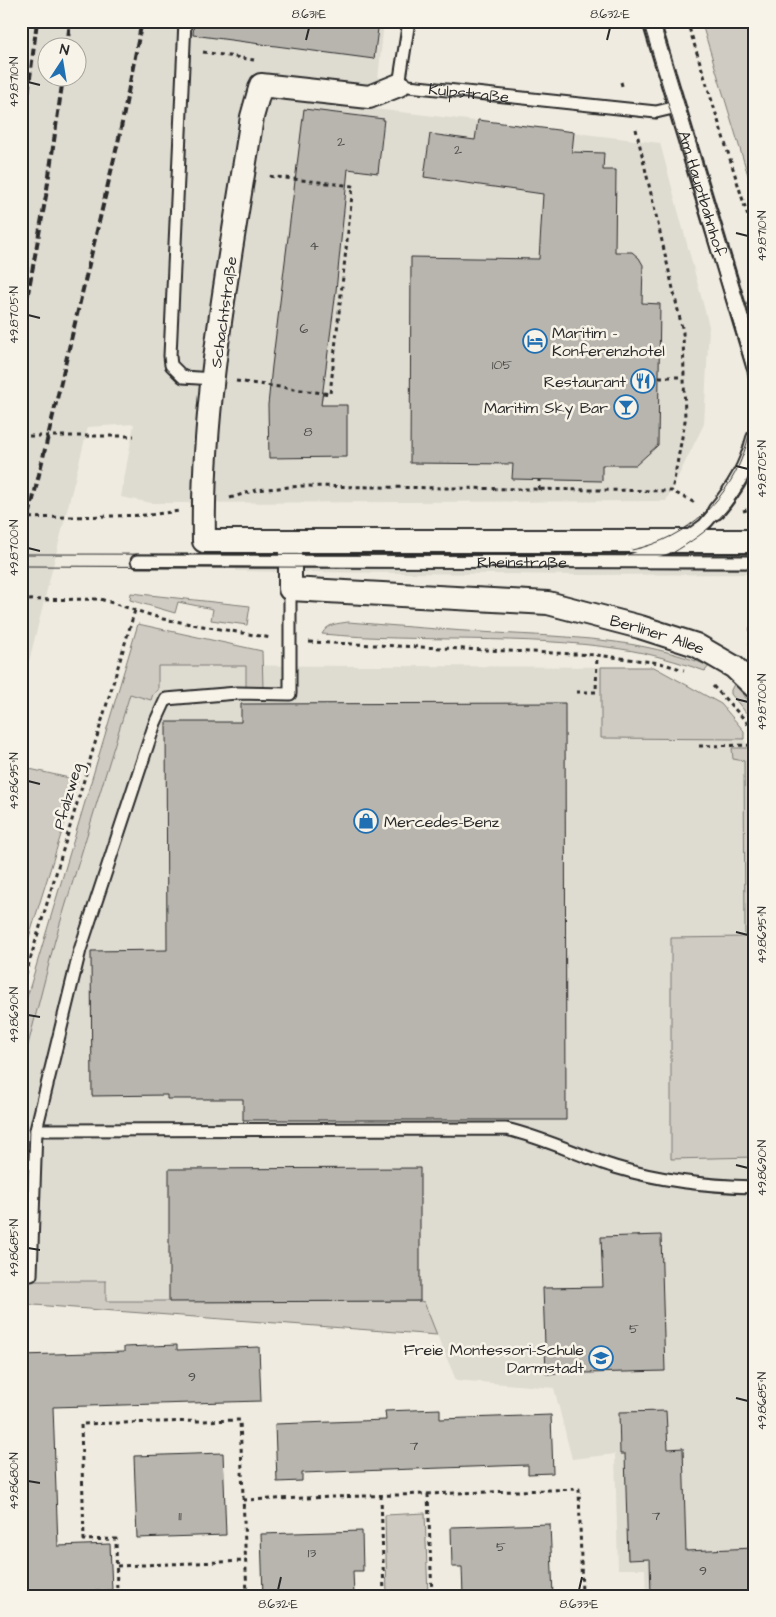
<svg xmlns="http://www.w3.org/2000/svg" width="776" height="1617" viewBox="0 0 776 1617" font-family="'Architects Daughter',sans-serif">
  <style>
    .built { fill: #dedbd1; fill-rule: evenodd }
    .green { fill: #cfcbc2; stroke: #7d7b76 }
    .building { fill: #b8b5ae; stroke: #2b2b2b }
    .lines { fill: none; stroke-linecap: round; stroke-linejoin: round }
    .service-casing { stroke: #2b2b2b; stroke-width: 15 }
    .pedestrian-casing { stroke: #2b2b2b; stroke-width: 20 }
    .minor-casing { stroke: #2b2b2b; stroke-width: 26 }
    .path { stroke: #2b2b2b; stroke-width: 3; stroke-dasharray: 4 4; stroke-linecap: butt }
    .service { stroke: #f7f3e8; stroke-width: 11 }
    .pedestrian { stroke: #f7f3e8; stroke-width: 16 }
    .minor { stroke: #f7f3e8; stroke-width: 22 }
    .tram { stroke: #2b2b2b; stroke-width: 1 }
    .rail { stroke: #2b2b2b; stroke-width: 4; stroke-dasharray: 8 4; stroke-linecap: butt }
    .path-bridge { stroke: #2b2b2b; stroke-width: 3; stroke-dasharray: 4 4; stroke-linecap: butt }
    .ticks { fill: none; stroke: #2b2b2b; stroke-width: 2 }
    .labels { text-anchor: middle; stroke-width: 5; stroke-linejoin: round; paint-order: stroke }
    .number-label { font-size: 14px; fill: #4e4e4c }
    .street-label { font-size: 16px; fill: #2b2b2b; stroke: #f7f3e8 }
    .poi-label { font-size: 16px; fill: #2b2b2b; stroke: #f7f3e8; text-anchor: end }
    .neatline { fill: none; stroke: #2b2b2b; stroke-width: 2 }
    .ticks-label { font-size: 12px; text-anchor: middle; fill: #2b2b2b }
  </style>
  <rect width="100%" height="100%" fill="#efebe0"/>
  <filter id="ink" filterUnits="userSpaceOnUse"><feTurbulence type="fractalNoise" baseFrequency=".02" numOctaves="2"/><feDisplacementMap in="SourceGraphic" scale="10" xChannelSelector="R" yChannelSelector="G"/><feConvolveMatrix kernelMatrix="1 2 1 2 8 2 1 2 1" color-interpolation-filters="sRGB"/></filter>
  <g filter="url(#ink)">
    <path class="built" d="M21,21H384L375,109L660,143L709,326L704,424L666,501L152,503L121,497L134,424L88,427L21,693ZM48,48H78V78H48Z
      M755,548V574L580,575L236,571V550Z
      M126,665L654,667L721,704L744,731V739L755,761V1596H646L645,1569H618L615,1454L572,1459L554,1388L456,1380L437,1335L21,1304V1017Z"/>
    <path class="green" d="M701,21H755V198Z
      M131,593L250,606L247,625L211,620L213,609L178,602L175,613L130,600Z
      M348,622C398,626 447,630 496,633C567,637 642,638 709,666L705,671C678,662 650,653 621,649C523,634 421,643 322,634C328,623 337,624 348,622Z
      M138,624L262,651L263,688L246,689V666H158V690L153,694L151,700L130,694L55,940L21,1072V1017Z
      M601,667H654L721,704L744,731V739L601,738Z
      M734,684L755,708V724L731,694V690Z
      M732,748H748L755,757V1157L671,1159V938L745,937L744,761L733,759Z
      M21,767L78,780L21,963Z
      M21,1281H106V1301H420L424,1302L437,1335L21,1304Z
      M425,1513L428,1596H387L385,1515Z"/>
    <path class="building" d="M194,21H379L374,59L193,35Z
      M304,109L384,119L378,173L348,169L336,291L321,405H347V457L269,458L268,405L272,366Z
      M478,120L574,132L572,152L604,153L603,170H616L615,252H632L639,258L643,265L642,303L660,304L658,445L636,465H602V481L512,479L513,464L410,463L411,257L539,259L543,194L424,177L430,134L475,140Z
      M565,703L566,1120H243V1099H167V1095L92,1096L91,951L167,950L166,722H241V704Z
      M420,1168V1301L169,1302V1169Z
      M661,1235L665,1371L546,1374L543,1288L603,1287L601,1237Z
      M177,1345V1350L259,1347L261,1401L53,1407L58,1546L110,1544L112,1590L21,1596V1355L124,1352V1347Z
      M440,1409V1419L551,1415L553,1473L528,1474V1465L414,1469L302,1473V1481L277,1482L275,1424L386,1420L385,1411Z
      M666,1411L668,1449L683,1448L686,1551L754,1548L755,1596H651L650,1559L628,1560L625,1454H620L619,1412Z
      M223,1453L226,1535L137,1538L134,1456Z
      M550,1524L553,1596H463L462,1567H452L451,1527Z
      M362,1531L363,1571H353L354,1596H263L261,1534Z"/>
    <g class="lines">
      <g class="service-casing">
        <g id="service">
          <path d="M185,21L170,356L171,365L183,377L213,379"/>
          <path id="s1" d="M409,21L399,85L656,112L677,107"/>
          <path d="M686,538L704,525L716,511"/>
          <path d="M630,560L667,548"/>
          <path id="s2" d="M137,561L755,562"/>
          <path d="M36,1130L506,1129C545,1138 578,1155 615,1167C661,1181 707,1186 755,1187"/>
          <path d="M31,1275L36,1130L80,950L155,723L166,699L237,693L290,694V589"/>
        </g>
      </g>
      <g class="pedestrian-casing">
        <g id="pedestrian">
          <path id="s3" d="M651,21L755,366"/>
          <path d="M716,511C735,488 748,467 755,438"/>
        </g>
      </g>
      <g class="minor-casing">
        <g id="minor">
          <path d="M399,85L369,97L261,85L252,117C231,257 201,399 204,541H755"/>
          <path id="s4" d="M290,541V589L548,603L640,627L696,645L734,667L755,687"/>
        </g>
      </g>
      <path class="path" d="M687,21L755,239
        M203,52L254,60
        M621,82L623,89
        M636,129L683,332L685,421L672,491
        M659,377H683
        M236,381L330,394L353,186L268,176
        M539,490V480
        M230,498L256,490L301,486L672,491L697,504
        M743,511L755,508
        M70,517L149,515L180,511
        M21,600L100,599L163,619L271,638
        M309,642L597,655L660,663L684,670
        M750,647L751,626
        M713,686L746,721L755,738
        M576,692H596L597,655
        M699,746L755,745
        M21,990L135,610
        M428,1494L432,1596
        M381,1495L384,1596
        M243,1500L579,1489L582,1596
        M117,1566L246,1561
        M117,1596L116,1539L84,1540L81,1424L240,1420L247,1596"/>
      <use href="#service" class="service"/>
      <use href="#pedestrian" class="pedestrian"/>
      <use href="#minor" class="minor"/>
      <path class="tram" d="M643,21L692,182
        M659,21L755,339
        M632,550C688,538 731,499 747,443C750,430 754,415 752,402C749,369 737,335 727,303C714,261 702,219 690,176
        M21,554L755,555
        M671,554C714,528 732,511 755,465
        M21,566L755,569"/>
      <path class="rail" d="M67,48L70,21
        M21,151L37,21
        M21,331L46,196L63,78
        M21,550L119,138L142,21"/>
      <path class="path-bridge" d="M21,436H134
        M21,518L70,517"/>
    </g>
  </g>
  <path class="ticks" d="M306,40L309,28M607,40L610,28M28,82L40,85M736,233L748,236M28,315L40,318M736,466L748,469M28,548L40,551M736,699L748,702M28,781L40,784M736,932L748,935M28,1015L40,1017M736,1165L748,1168M28,1248L40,1250M736,1398L748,1401M28,1481L40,1483M278,1590L281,1577M579,1590L582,1577"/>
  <defs>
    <g id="hotel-ring" transform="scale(1.25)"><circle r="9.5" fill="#f7f3e8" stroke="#1f6fb2" stroke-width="1.5"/><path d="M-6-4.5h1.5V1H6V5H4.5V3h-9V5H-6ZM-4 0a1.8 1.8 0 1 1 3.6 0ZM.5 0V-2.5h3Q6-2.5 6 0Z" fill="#1f6fb2"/></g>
    <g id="restaurant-ring" transform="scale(1.25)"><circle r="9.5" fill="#f7f3e8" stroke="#1f6fb2" stroke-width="1.5"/><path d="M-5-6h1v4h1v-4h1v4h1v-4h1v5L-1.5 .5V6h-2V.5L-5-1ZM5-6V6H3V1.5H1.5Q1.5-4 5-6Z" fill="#1f6fb2"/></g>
    <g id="bar-ring" transform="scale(1.25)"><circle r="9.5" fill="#f7f3e8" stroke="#1f6fb2" stroke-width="1.5"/><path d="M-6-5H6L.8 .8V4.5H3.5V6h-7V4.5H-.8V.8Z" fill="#1f6fb2"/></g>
    <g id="shop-ring" transform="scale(1.25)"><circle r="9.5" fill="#f7f3e8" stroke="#1f6fb2" stroke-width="1.5"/><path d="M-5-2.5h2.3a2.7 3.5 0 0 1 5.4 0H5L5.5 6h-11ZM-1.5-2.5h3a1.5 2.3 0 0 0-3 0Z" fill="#1f6fb2"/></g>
    <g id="school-ring" transform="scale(1.25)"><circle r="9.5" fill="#f7f3e8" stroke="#1f6fb2" stroke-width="1.5"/><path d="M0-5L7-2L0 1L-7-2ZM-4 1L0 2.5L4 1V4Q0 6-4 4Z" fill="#1f6fb2"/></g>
  </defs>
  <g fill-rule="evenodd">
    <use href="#hotel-ring" x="535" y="341"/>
    <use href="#restaurant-ring" x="643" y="381"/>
    <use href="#bar-ring" x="626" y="407"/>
    <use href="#shop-ring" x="366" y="821"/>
    <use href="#school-ring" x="601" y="1358"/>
  </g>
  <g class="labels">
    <g class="number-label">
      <text x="341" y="146">2</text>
      <text x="458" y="154">2</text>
      <text x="314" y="250">4</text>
      <text x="304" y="333">6</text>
      <text x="502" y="369">105</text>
      <text x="308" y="436">8</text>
      <text x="634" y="1333">5</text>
      <text x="192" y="1381">9</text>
      <text x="414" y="1450">7</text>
      <text x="180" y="1520">11</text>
      <text x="656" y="1520">7</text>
      <text x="501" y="1551">5</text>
      <text x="312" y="1557">13</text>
      <text x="703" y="1575">9</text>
    </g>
    <g class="street-label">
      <text dy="6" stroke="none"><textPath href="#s1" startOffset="135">Külpstraße</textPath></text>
      <text dy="6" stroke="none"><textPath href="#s3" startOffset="180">Am Hauptbahnhof</textPath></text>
      <text transform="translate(223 312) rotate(-82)" y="6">Schachtstraße</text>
      <text dy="6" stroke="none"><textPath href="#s2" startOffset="385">Rheinstraße</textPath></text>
      <text dy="6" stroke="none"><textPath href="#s4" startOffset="420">Berliner Allee</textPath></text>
      <text transform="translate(67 796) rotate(-74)" y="6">Pfalzweg</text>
    </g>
    <g class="poi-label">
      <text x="552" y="338" text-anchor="start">Maritim -<tspan x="552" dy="18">Konferenzhotel</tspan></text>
      <text x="626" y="387">Restaurant</text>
      <text x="608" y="413">Maritim Sky Bar</text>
      <text x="384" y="827" text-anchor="start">Mercedes-Benz</text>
      <text x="584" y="1355">Freie Montessori-Schule<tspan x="584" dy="18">Darmstadt</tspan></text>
    </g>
  </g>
  <rect width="776" height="1617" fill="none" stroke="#f7f3e8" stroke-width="55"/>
  <g transform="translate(62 62) rotate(12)"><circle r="24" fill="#f7f3e8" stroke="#a5a39c"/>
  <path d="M0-4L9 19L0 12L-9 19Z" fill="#1f6fb2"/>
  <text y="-8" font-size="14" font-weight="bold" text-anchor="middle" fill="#2b2b2b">N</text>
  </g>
  <rect x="28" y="28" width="720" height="1562" class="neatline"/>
  <g class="ticks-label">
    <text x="309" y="18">8.631°E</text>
    <text x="610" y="18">8.632°E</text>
    <text transform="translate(14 82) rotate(-90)" y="4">49.8710°N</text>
    <text transform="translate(762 236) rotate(-90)" y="4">49.8710°N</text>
    <text transform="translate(14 315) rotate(-90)" y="4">49.8705°N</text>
    <text transform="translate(762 469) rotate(-90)" y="4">49.8705°N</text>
    <text transform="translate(14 548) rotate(-90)" y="4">49.8700°N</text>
    <text transform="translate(762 702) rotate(-90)" y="4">49.8700°N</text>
    <text transform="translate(14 781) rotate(-90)" y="4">49.8695°N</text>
    <text transform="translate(762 935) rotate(-90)" y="4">49.8695°N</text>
    <text transform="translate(14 1015) rotate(-90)" y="4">49.8690°N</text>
    <text transform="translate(762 1168) rotate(-90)" y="4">49.8690°N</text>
    <text transform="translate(14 1248) rotate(-90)" y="4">49.8685°N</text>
    <text transform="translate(762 1401) rotate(-90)" y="4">49.8685°N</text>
    <text transform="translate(14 1481) rotate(-90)" y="4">49.8680°N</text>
    <text x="278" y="1608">8.632°E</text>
    <text x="579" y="1608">8.633°E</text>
  </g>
</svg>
